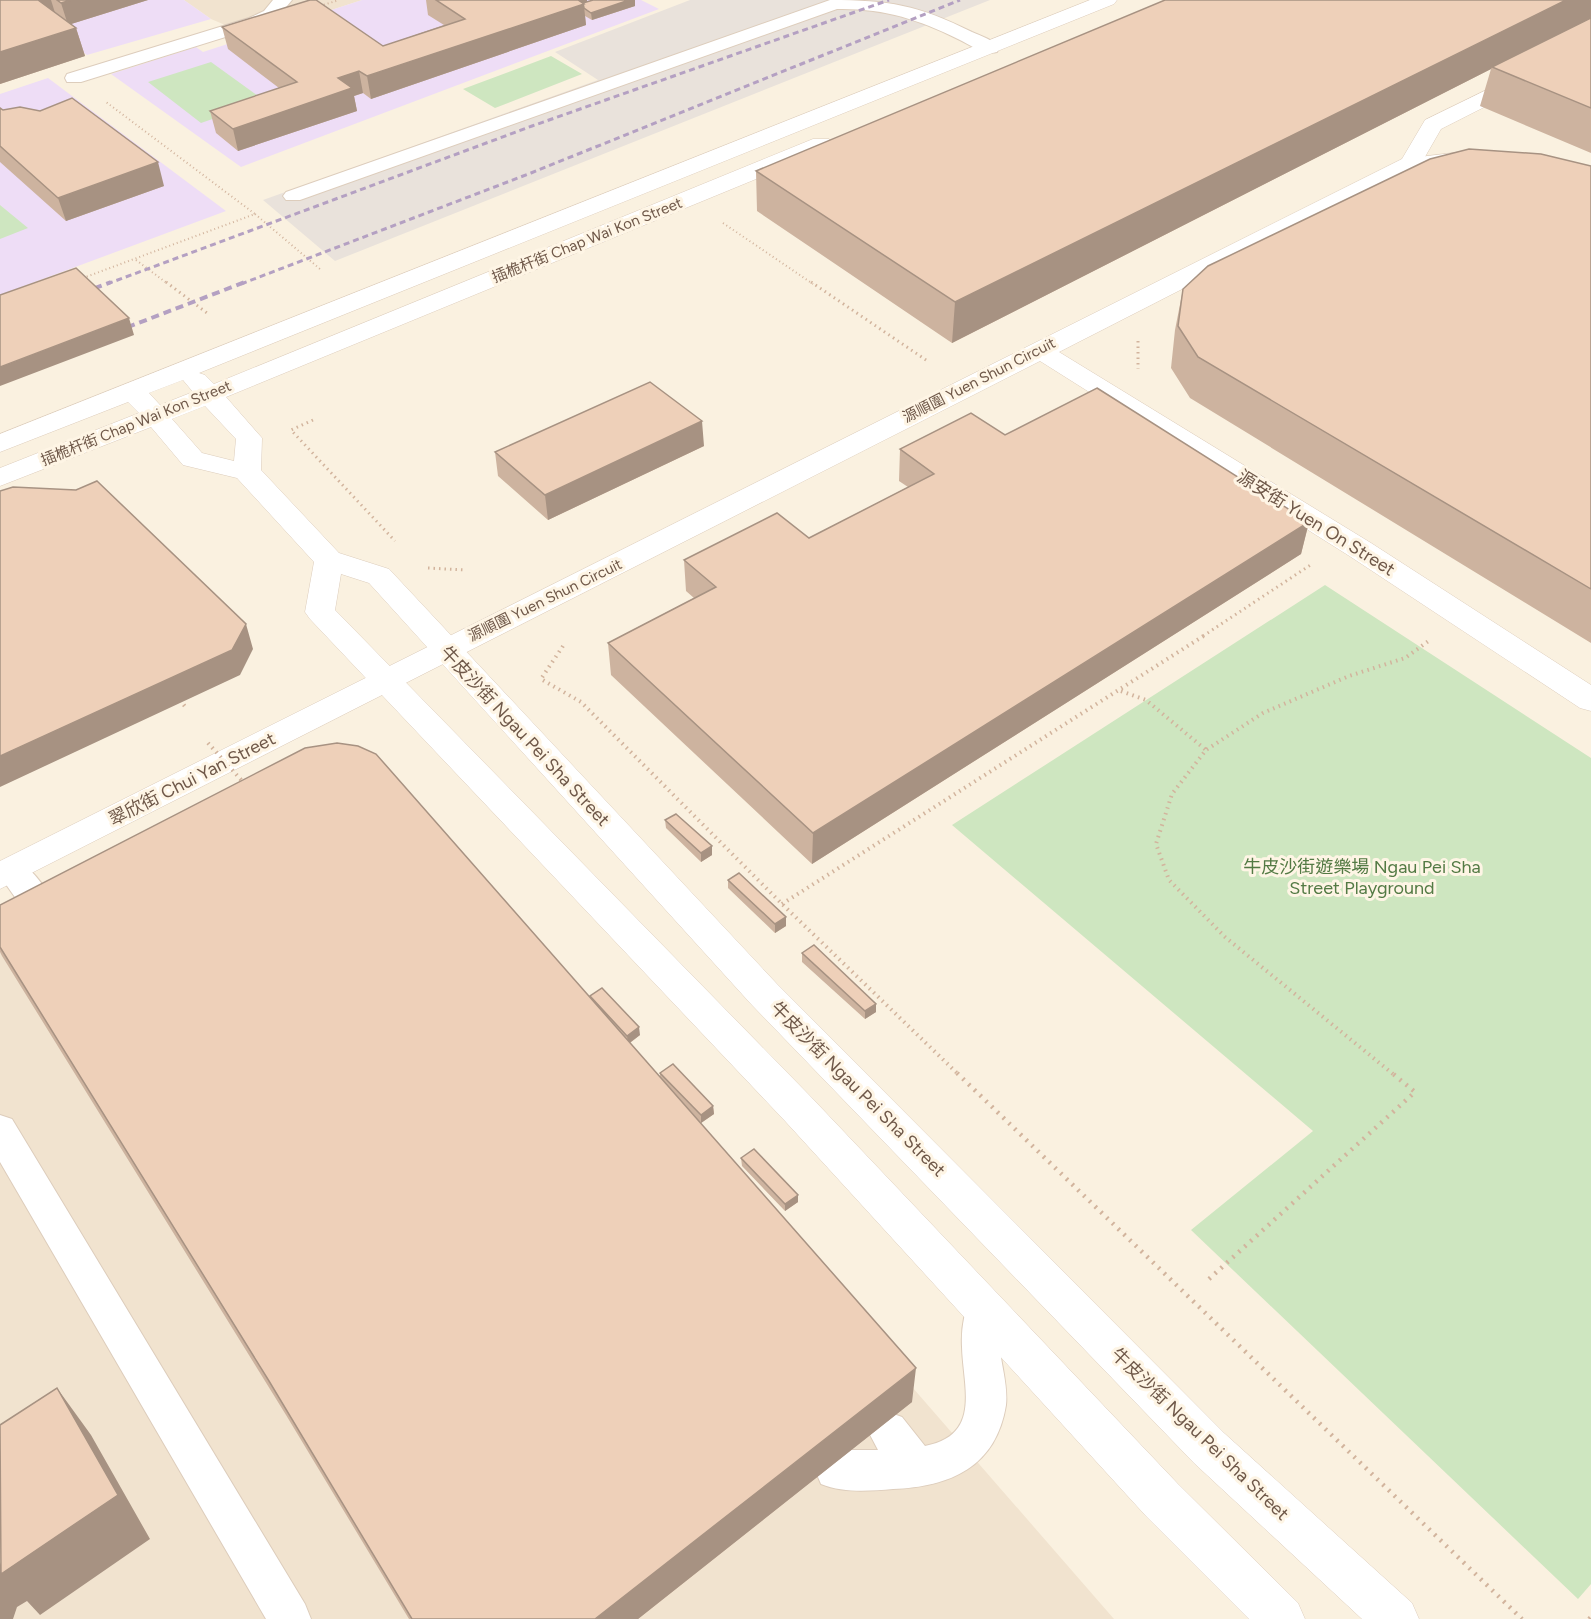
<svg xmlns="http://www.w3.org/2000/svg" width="1591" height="1619" viewBox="0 0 1591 1619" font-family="Figtree,'Noto Sans TC',sans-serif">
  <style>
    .residential { fill: #f1e3cf }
    .industrial { fill: #e9e2db }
    .education { fill: #eeddf6 }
    .green { fill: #cee6c0 }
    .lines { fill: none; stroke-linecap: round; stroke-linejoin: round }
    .service-casing { stroke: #ddcdbc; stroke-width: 2 }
    .pedestrian-casing { stroke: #ddcdbc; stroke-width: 1 }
    .minor-casing { stroke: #ddcdbc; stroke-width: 1 }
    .tertiary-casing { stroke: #ddcdbc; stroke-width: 1 }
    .path-far3 { stroke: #d2b49d; stroke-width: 2; stroke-dasharray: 1 3; stroke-linecap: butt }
    .path-far2 { stroke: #d2b49d; stroke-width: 3; stroke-dasharray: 1.5 4; stroke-linecap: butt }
    .path-far1 { stroke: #d2b49d; stroke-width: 4; stroke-dasharray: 1.5 4.5; stroke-linecap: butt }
    .path { stroke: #d2b49d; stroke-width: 4.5; stroke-dasharray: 2 6; stroke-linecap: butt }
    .service { fill: #fff; fill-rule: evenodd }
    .pedestrian { fill: #fff; fill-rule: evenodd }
    .minor { fill: #fff; fill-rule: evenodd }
    .tertiary { fill: #fff; fill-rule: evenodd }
    .rail-far1 { stroke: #b4a0c2; stroke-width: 3; stroke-dasharray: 6 4; stroke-linecap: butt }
    .rail { stroke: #b4a0c2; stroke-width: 4; stroke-dasharray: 8 5; stroke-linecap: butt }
    .path-bridge { stroke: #d2b49d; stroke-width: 4; stroke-dasharray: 1.5 4.5; stroke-linecap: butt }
    .wall { fill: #cdb39f }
    .shaded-wall { fill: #a79282 }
    .building { fill: #eed0b9; stroke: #a79282; stroke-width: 1.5 }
    .labels { text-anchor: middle; stroke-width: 6; stroke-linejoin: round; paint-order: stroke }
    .far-street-label { font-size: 15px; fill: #6f5849; stroke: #fef5e5 }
    .street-label { font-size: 18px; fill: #6f5849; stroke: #fef5e5 }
    .park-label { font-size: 18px; fill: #537a44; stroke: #fef5e5 }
  </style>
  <rect width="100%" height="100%" fill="#faf1e0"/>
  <path class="residential" d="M184,0H362L251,36L211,19Z
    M317,786L404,803L1114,1619H0V953Z"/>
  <path class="industrial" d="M690,0H990L335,261L263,200L598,80L555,52Z"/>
  <path class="education" d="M11,0H184L211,19L87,55Z
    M362,0H641L659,9L241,167L111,74L196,47L203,52Z
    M48,78L226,211L0,295V94Z"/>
  <path class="green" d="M551,56L582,74L495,108L463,89Z
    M211,62L265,101L201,123L148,82Z
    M0,205L28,228L0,239Z
    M1325,585L1591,758V1584L1578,1599L1191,1230L1313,1131L952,825Z"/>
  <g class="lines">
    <g class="service-casing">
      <path id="service" d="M273,0H292L276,19L261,26L81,82H67L65,78L67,74L249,18L264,11Z
        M830,0C889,0 918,5 972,32C981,36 994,40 999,48L997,52C983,55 970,45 958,39C918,19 882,8 837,9L300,200H286L283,196L286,192Z
        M12,858C33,865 53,899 63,918L58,927L47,930L36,927L0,876L1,862Z
        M0,1115L12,1119L305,1604L311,1619H266L0,1162Z
        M984,1291L997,1297C1005,1315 998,1331 1000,1350C1002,1368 1008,1387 1006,1405C996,1467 950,1487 893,1489C869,1491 843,1493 821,1484L815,1470L821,1456L835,1450H878L868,1431L874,1417L888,1412L902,1417L925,1446C982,1435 963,1387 962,1347C961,1330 964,1312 971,1297Z"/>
    </g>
    <g class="pedestrian-casing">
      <path id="pedestrian" d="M1591,39V53L1441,129L1418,169H1402L1399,164L1425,120Z"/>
    </g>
    <g class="minor-casing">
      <path id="minor" d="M1470,151L1478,153L1481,158L1478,163L1415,170L1059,352L1371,543L1591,685V711L1580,708L1351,557L1040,361L0,889V861L1402,159Z"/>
    </g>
    <g class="tertiary-casing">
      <path id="tertiary" d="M1090,0H1117L1114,4L199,373L205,375L214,384L813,139H829L832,144L829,149L226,397L262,438L261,470L339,553L389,569L777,984L1224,1433L1412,1603L1419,1619H1362L1194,1463L751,1004L369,583L341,574L335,610L811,1097L1178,1484L1298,1603L1305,1619H1249L1146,1516L785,1121L310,619L305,612L314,562L237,478L183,465L151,427L0,486V468L139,413L128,402L0,452V434ZM183,380L193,392L160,405L149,393ZM205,406L236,439L234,461L202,453L172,419Z"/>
    </g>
    <path class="path-far3" d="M320,6L339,0
      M255,214L320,269
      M723,223L813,284
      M136,260L168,284
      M83,278L255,214L106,102"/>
    <path class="path-far2" d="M166,282L207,313
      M811,282L929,362
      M1138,341V369
      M313,420L291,430L395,541
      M428,568L465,570
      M1203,636L1312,564"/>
    <path class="path-far1" d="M563,646L541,679L581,702L782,904L958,1074
      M1121,691L1146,700L1206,750
      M180,700L187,709
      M782,904L1205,635
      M1393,1074L1225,937L1169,880L1156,844L1172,794L1206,750L1263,713L1349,676L1405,658L1430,640"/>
    <path class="path" d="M957,1073L1522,1619
      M1209,1279L1415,1092L1392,1073
      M1589,1619L1591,1617"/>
    <use href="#service" class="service"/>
    <use href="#pedestrian" class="pedestrian"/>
    <use href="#minor" class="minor"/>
    <use href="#tertiary" class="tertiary"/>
    <path class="rail-far1" d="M107,284L532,126L889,0
      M241,284L531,173L960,0"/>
    <path class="rail" d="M82,293L111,282
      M115,332L245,282"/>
    <path class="path-bridge" d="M208,743L244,783"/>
  </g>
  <path class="wall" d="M0,0H148L71,24L76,28L85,56L0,84Z
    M426,0H587V2L593,0H635V6L592,20L585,16L586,25L371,99L363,93L354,96L357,111L238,151L216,133L210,111L279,88L228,49L222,27L383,46L444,25L428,15Z
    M1591,0V153L1480,106L1491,69L952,343L757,211L756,171Z
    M0,108L3,110L164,186L66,221L0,162Z
    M1591,166V643L1190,398L1171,368L1175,330L1183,289Z
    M1005,435L1309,522L1301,554L812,864L611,675L608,643L694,598L686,591L684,560L809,538L908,487L899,481L900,449Z
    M704,446L548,520L498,476L495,452Z
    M665,820L712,846V855L701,862L666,828Z
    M728,880L786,926L775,933L728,888Z
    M0,905L590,997L640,1035L630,1043L660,1077V1073L713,1106L714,1114L701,1123L688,1109L912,1402L638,1619H409L286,1415L2,956L0,952Z
    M802,953L876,1004V1012L865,1019L802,962Z
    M741,1158L798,1202L785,1211L742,1166Z"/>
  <path class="shaded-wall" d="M38,0H51L56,16Z
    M71,0H148L68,25L61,3Z
    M563,0H587V5L584,6L586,25L371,99L367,76Z
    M629,0H635V6L592,20L591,13Z
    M1566,0H1591V18L1492,67L1491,69L952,343L955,302Z
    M76,28L85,56L0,84V52Z
    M359,71L363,93L354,96L357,111L238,151L233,129L338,78Z
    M158,162L164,186L66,221L58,198Z
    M129,318L134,335L0,386V367Z
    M702,421L704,446L548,520L545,495Z
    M1309,522L1301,554L812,864L813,833Z
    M246,624L253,649L240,675L0,787V756Z
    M712,846V855L701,862V853Z
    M786,917V926L775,933V924Z
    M876,1004V1012L865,1019V1011Z
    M639,1027L640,1035L628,1044L627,1036Z
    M713,1106L714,1114L701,1123V1115Z
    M798,1195V1202L785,1211V1204Z
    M916,1368L912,1402L638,1619H595Z
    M57,1388L91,1435L150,1539L40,1615L27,1601L17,1607L13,1619H0V1565Z"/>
  <path class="building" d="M0,0H38L76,28L0,52Z
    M57,0H71L61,3Z
    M310,0H316L383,46L465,19L436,0H578L584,4L367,76L359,71L338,78L352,88L233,129L210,111L297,82L222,27Z
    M593,0H629L591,13L584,8L583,3Z
    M1165,0H1566L955,302L756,171Z
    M1591,18V108L1492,67Z
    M72,98L158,162L58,198L0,146V108L3,110L20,107L40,111Z
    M1469,149L1541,154L1591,166V589L1198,357L1178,326L1183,289L1208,266L1430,159Z
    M76,268L129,318L0,367V295Z
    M650,382L702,421L545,495L495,452Z
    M1097,388L1309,522L813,833L608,643L716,587L684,560L777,513L809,538L934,474L900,449L971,413L1005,435Z
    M97,481L246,624L232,650L0,756V491L13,487L76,490Z
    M337,743L358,746L376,754L916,1368L595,1619H412L269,1381L0,947V905L305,748Z
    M676,814L712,846L701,853L665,820Z
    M739,873L786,917L775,924L728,880Z
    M814,945L876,1004L865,1011L802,953Z
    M602,988L639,1027L627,1036L590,996Z
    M673,1064L713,1106L701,1115L660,1073Z
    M754,1149L798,1195L785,1204L741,1158Z
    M57,1388L118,1495L1,1574L0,1425Z"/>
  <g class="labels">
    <g class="far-street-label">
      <text transform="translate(587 240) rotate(-22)" y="5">插桅杆街 Chap Wai Kon Street</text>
      <text transform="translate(979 380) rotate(-27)" y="5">源順圍 Yuen Shun Circuit</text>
      <text transform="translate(136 423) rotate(-22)" y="5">插桅杆街 Chap Wai Kon Street</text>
      <text transform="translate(545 600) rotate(-26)" y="5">源順圍 Yuen Shun Circuit</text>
    </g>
    <g class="street-label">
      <text transform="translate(1316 523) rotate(32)" y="6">源安街 Yuen On Street</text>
      <text transform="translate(525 736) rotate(47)" y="6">牛皮沙街 Ngau Pei Sha Street</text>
      <text transform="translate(192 779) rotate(-27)" y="6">翠欣街 Chui Yan Street</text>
      <text transform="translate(858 1089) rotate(45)" y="6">牛皮沙街 Ngau Pei Sha Street</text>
      <text transform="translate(1200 1434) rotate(44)" y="6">牛皮沙街 Ngau Pei Sha Street</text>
    </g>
    <g class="park-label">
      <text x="1362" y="873">牛皮沙街遊樂場 Ngau Pei Sha<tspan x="1362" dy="21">Street Playground</tspan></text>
    </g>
  </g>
</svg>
